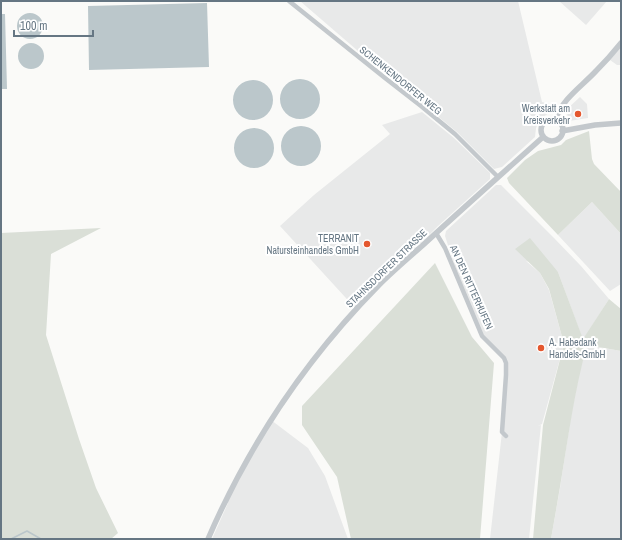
<svg xmlns="http://www.w3.org/2000/svg" width="622" height="540" viewBox="0 0 622 540" font-family="'Archivo Narrow',sans-serif">
  <style>
    .built { fill: #e8e9e9 }
    .green { fill: #dadfd7 }
    .water { fill: #bbc7cb }
    .lines { fill: none; stroke-linecap: round; stroke-linejoin: round }
    .stream { stroke: #bbc7cb; stroke-width: 1.5 }
    .minor { stroke: #c3c8cc; stroke-width: 4.5 }
    .tertiary { stroke: #c3c8cc; stroke-width: 5.5 }
    .poi-dot { fill: #e4572e; stroke: #fff; stroke-width: 1.5 }
    .labels { text-anchor: middle; stroke-width: 4; stroke-linejoin: round; paint-order: stroke }
    .street-label { font-size: 10px; fill: #657683; stroke: #fff }
    .poi-label { font-size: 10px; fill: #657683; stroke: #fff; text-anchor: end }
  </style>
  <rect width="100%" height="100%" fill="#fafaf8"/>
  <path class="built" d="M300,1H518L542,102L553,105L549,113L540,119L536,128L535,137L502,167L494,169L457,132L358,51Z
    M559,1H607L586,25Z
    M621,47V65H617L610,60Z
    M580,97L587,104L588,118L569,121L566,110Z
    M422,112L454,138L490,173V179L438,226L356,309L280,226L314,195L390,134L382,125Z
    M496,185H501L554,238L581,266L609,299L583,340L558,272L526,261L540,273L549,290L564,344L542,424L538,426L541,425L529,539H490L502,432L506,363L482,336L461,285L445,236L446,231Z
    M592,202L621,234V284L610,291L558,235Z
    M587,345L621,351V539H551L560,488L571,416L580,369Z
    M271,420L308,448L325,476L348,539H212L228,503V496Z"/>
  <path class="green" d="M589,131L592,159L594,164L621,192V234L592,202L558,235L509,183L507,178L525,160L538,151L561,145L566,140Z
    M101,228L51,254L46,335L79,439L96,488L118,533L111,539H1V233Z
    M530,238L558,272L583,339L609,299L621,309V351L587,345C574,392 568,440 560,487C557,505 554,522 551,539H533L543,425L564,344L549,289L540,273L515,249Z
    M435,263L472,337L494,363L480,539H351L337,477L302,425V406Z"/>
  <path class="water" d="M207,3L209,67L89,70L88,6Z
    M17 26a13 13 0 1 1 26 0a13 13 0 1 1-26 0Z
    M1,14H5L7,89H1Z
    M18 56a13 13 0 1 1 26 0a13 13 0 1 1-26 0Z
    M280 99a20 20 0 1 1 40 0a20 20 0 1 1-40 0Z
    M233 100a20 20 0 1 1 40 0a20 20 0 1 1-40 0Z
    M281 146a20 20 0 1 1 40 0a20 20 0 1 1-40 0Z
    M234 148a20 20 0 1 1 40 0a20 20 0 1 1-40 0Z"/>
  <g class="lines">
    <path class="stream" d="M11,539L27,531L41,539"/>
    <path class="minor" d="M289,1L385,78L421,106L455,134L498,177
      M436,233L445,248L482,336L504,358L506,363V375L502,432L506,436"/>
    <path class="tertiary" d="M541 130a11 11 0 1 1 22 0a11 11 0 1 1-22 0Z
      M555,120C564,97 580,88 596,71C605,62 613,53 621,43
      M562,131L595,125L621,123
      M208,539C249,444 307,358 379,285C393,271 407,259 422,246C462,209 503,173 543,137"/>
  </g>
  <g class="poi-dot">
    <circle cx="578" cy="114" r="4"/>
    <circle cx="367" cy="244" r="4"/>
    <circle cx="541" cy="348" r="4"/>
  </g>
  <g class="labels">
    <g class="street-label">
      <text transform="translate(401 80) rotate(39)" y="4">SCHENKENDORFER WEG</text>
      <text transform="translate(386 268) rotate(-44)" y="4">STAHNSDORFER STRASSE</text>
      <text transform="translate(472 287) rotate(66)" y="4">AN DEN RITTERHUFEN</text>
    </g>
    <g class="poi-label">
      <text x="570" y="112">Werkstatt am<tspan x="570" dy="12">Kreisverkehr</tspan></text>
      <text x="359" y="242">TERRANIT<tspan x="359" dy="12">Natursteinhandels GmbH</tspan></text>
      <text x="549" y="346" text-anchor="start">A. Habedank<tspan x="549" dy="12">Handels-GmbH</tspan></text>
    </g>
  </g>
  <rect width="622" height="540" fill="none" stroke="#657683" stroke-width="4"/>
  <path d="M14 30v6h79v-6" fill="none" stroke="#657683" stroke-width="2"/>
  <text x="20" y="30" font-size="12" fill="#657683" stroke="#ffffff" stroke-width="3" paint-order="stroke">100 m</text>
</svg>
